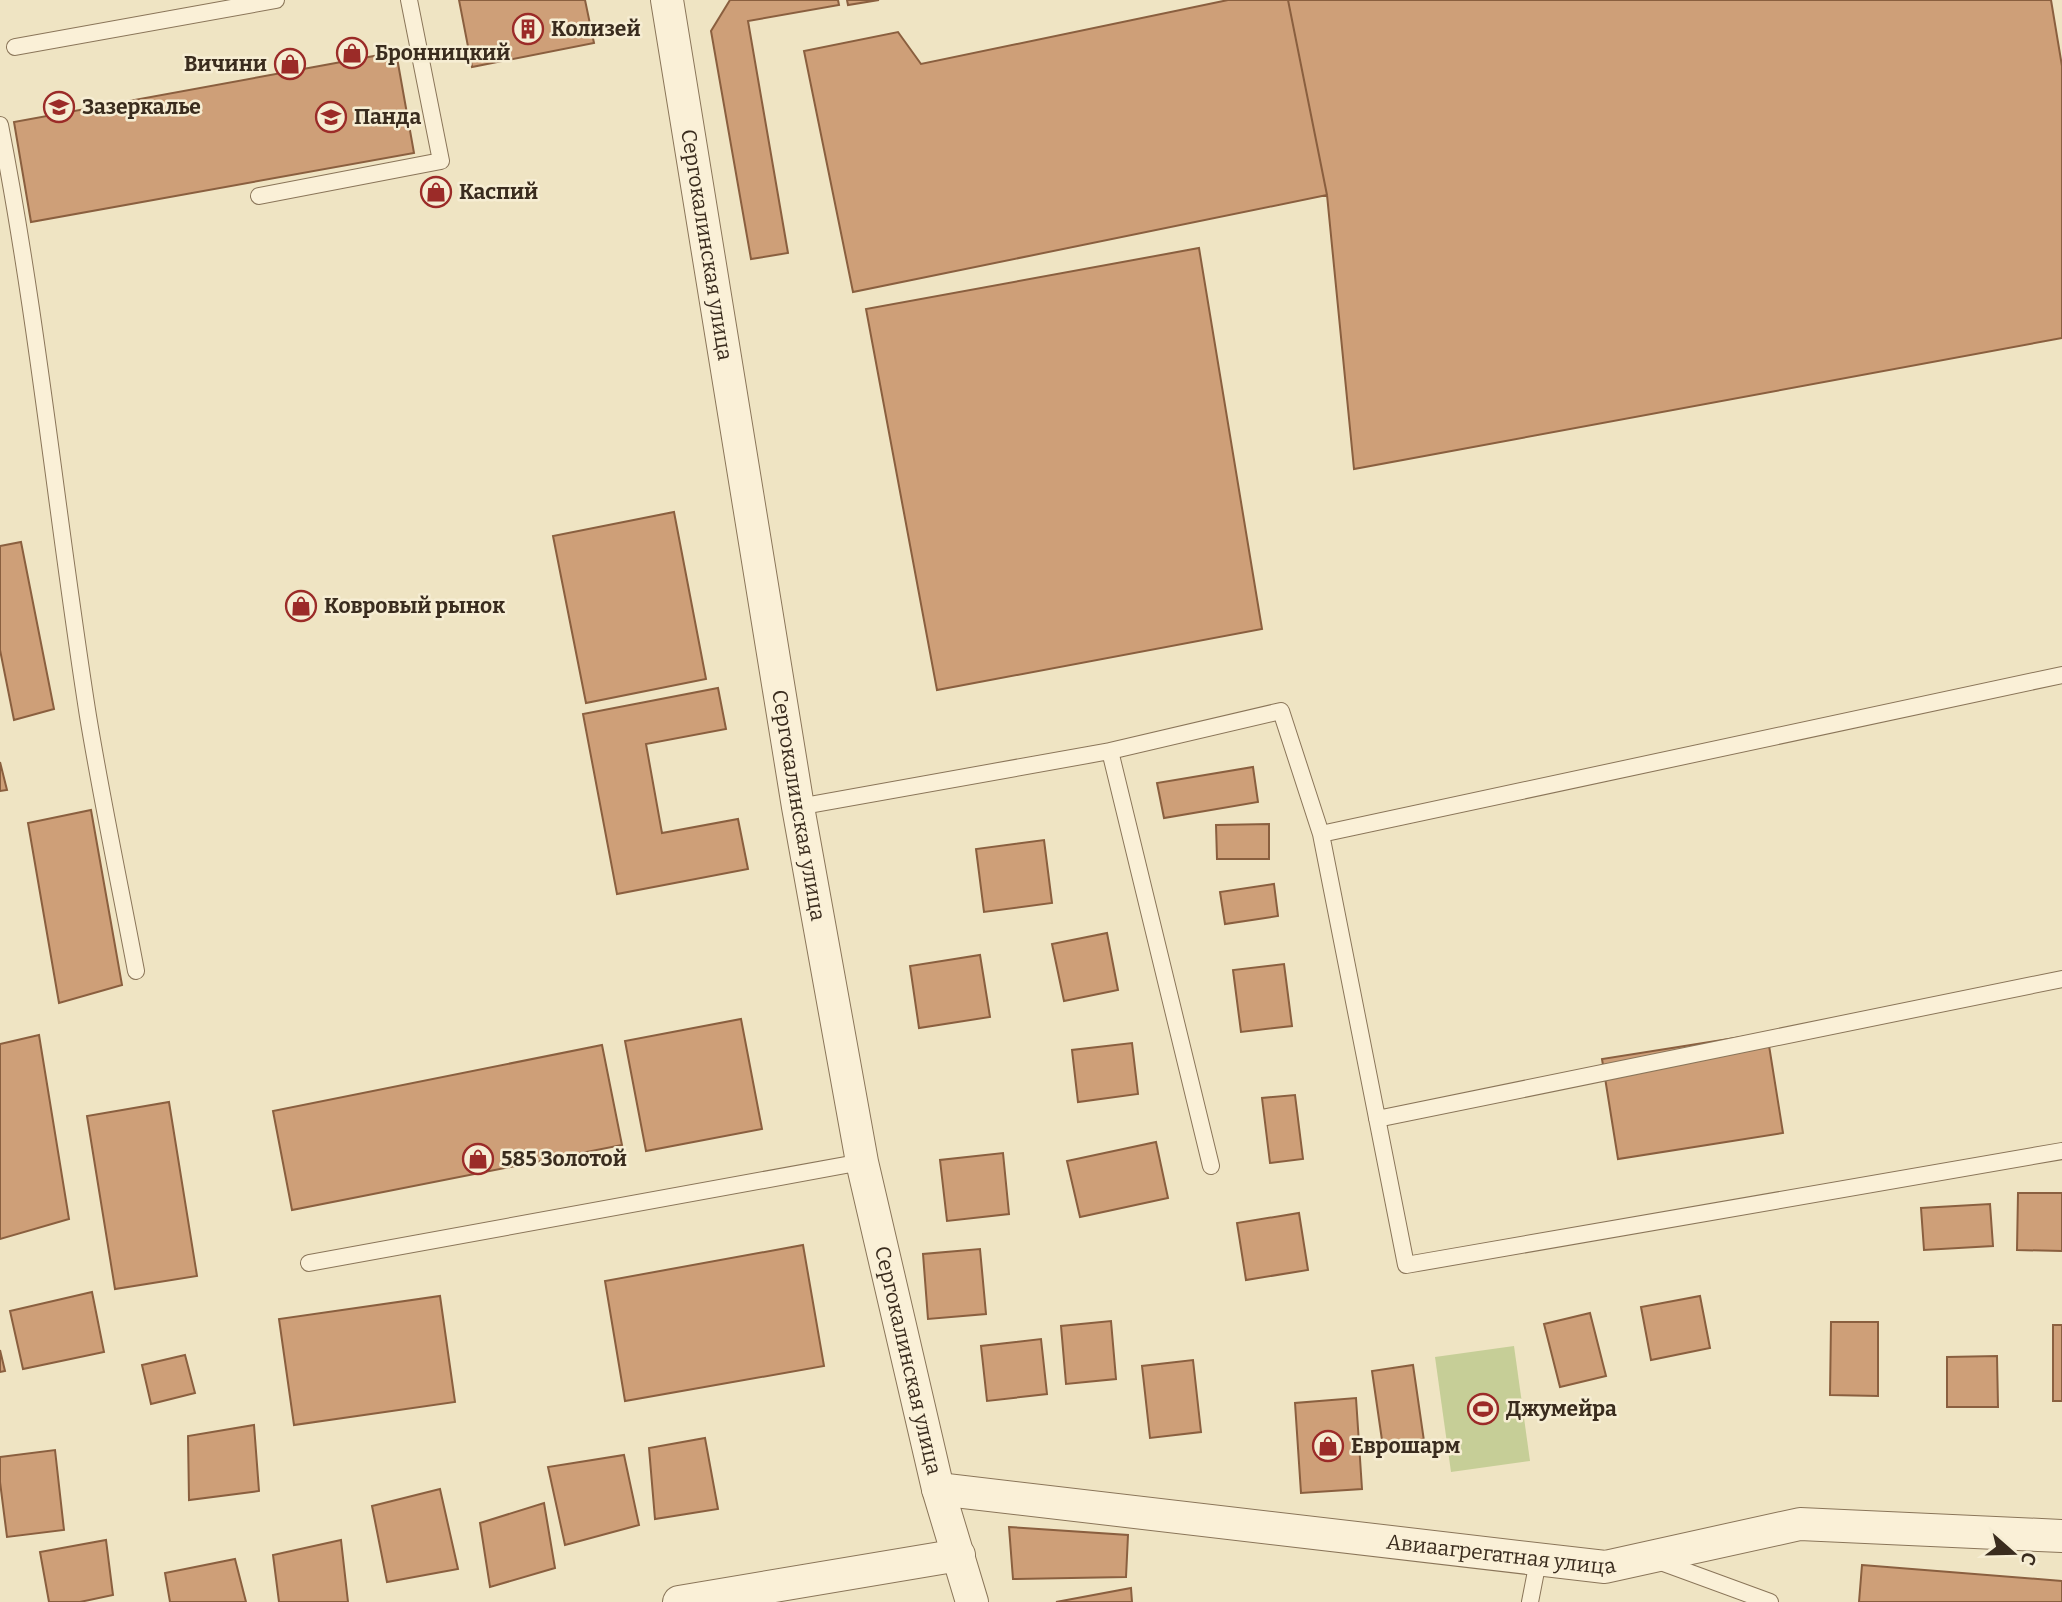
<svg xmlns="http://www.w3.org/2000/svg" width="2062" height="1602" viewBox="0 0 2062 1602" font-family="Bitter,serif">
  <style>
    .green { fill: #c6ce97 }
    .building { fill: #ce9f78; stroke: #8a5f3f; stroke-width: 2 }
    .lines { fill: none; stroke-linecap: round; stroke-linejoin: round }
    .lane-casing { stroke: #8a7559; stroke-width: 18 }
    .street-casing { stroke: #8a7559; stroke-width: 34 }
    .lane { stroke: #faf0d7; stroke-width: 16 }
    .street { stroke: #faf0d7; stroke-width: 32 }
    .labels { text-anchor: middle; stroke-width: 5; stroke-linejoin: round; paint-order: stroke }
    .poi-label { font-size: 21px; font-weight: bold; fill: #3a2c1e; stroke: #f6edd3; text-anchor: start }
    .street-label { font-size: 21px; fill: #3a2c1e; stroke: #f6edd3 }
  </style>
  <rect width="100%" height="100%" fill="#efe4c3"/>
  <path class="green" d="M1514,1346L1530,1461L1451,1472L1435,1357Z"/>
  <path class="building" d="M459,0H585L594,43L472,67Z
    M730,0H838L839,5L748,21L788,253L751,259L711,31Z
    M847,0H879L848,5Z
    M1228,0H1288L1327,195L853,292L804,51L898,32L921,64Z
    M1288,0H2051L2062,66V338L1354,469L1327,195Z
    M396,52L414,153L31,222L14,122Z
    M1199,248L1262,629L937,690L866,309Z
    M674,512L706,679L586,703L553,536Z
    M21,542L54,709L14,720L0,650V546Z
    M718,688L726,729L646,744L662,833L738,819L748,869L617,894L583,714Z
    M0,762L7,790L0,791Z
    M1253,767L1258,802L1164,818L1157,783Z
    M91,810L122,985L59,1003L28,823Z
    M1269,824V859H1217L1216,825Z
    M1044,840L1052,903L984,912L976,849Z
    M1274,884L1278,916L1225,924L1220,892Z
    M1107,933L1118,990L1064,1001L1052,944Z
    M980,955L990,1017L919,1028L910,966Z
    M1284,964L1292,1026L1241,1032L1233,970Z
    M741,1019L762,1129L646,1151L625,1041Z
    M1767,1033L1783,1133L1618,1159L1602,1059Z
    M39,1035L69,1219L0,1239V1044Z
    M1132,1043L1138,1094L1078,1102L1072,1050Z
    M602,1045L622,1145L292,1210L273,1111Z
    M1295,1095L1303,1159L1270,1163L1262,1098Z
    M169,1102L197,1276L115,1289L87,1116Z
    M1156,1142L1168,1198L1080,1217L1067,1161Z
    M1003,1153L1009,1214L947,1221L940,1160Z
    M2018,1193H2062V1251L2017,1250Z
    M1990,1204L1993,1246L1924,1250L1921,1208Z
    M1299,1213L1308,1270L1246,1280L1237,1223Z
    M803,1245L824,1366L625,1401L605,1281Z
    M980,1249L986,1314L928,1319L923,1254Z
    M92,1292L104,1352L23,1369L10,1311Z
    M440,1296L455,1402L294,1425L279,1319Z
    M1700,1296L1710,1348L1651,1360L1641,1307Z
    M1590,1313L1606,1376L1560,1387L1544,1324Z
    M1111,1321L1116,1379L1066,1384L1061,1326Z
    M1831,1322H1878V1396L1830,1395Z
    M2053,1325H2062V1401H2053Z
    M1041,1339L1047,1394L987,1401L981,1346Z
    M0,1350L5,1371L0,1372Z
    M185,1355L195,1393L151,1404L142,1365Z
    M1997,1356L1998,1407H1947V1357Z
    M1193,1360L1201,1432L1150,1438L1142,1366Z
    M1413,1365L1424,1441L1383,1447L1372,1371Z
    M1356,1398L1362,1489L1301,1493L1295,1403Z
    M254,1425L259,1491L189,1500L188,1436Z
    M705,1438L718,1509L655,1519L649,1448Z
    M55,1450L64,1530L7,1537L0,1482V1457Z
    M624,1455L639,1525L565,1545L548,1467Z
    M440,1489L458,1569L387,1582L372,1506Z
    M544,1503L555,1568L490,1587L480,1523Z
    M1009,1527L1128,1535L1126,1577L1013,1579Z
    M106,1540L113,1595L80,1602H49L40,1552Z
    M341,1540L348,1602H279L273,1555Z
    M235,1559L246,1602H170L165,1573Z
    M1862,1565L2062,1581V1602H1859Z
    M1131,1588L1132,1602H1056Z"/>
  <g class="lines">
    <g class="lane-casing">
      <path id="lane" d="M15,47L276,0
        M0,125C38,320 57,519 88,716C102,801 120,886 136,971
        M259,196L441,161L409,0
        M1110,751L1211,1166
        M798,807L1110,751L1281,711L1321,834L1406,1265L2062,1151
        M1321,834L2062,675
        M1377,1119L2062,979
        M309,1263L862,1162
        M1658,1561L1770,1602
        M1530,1602L1538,1561"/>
    </g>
    <g class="street-casing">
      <g id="street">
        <path id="s1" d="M667,0L798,807L862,1162L938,1489L972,1602"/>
        <path id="s2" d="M938,1489L1605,1567L1800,1524L2062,1536"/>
        <path d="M679,1602L959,1555"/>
      </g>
    </g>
    <use href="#lane" class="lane"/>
    <use href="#street" class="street"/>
  </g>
  <defs>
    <g id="building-ring" transform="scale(1.575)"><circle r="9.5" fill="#f6edd3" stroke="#9b2b28" stroke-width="1.5"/><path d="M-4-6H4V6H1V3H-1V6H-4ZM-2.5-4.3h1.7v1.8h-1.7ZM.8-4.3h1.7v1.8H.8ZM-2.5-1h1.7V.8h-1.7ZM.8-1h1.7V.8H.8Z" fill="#9b2b28"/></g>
    <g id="shop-ring" transform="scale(1.575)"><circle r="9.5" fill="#f6edd3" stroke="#9b2b28" stroke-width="1.5"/><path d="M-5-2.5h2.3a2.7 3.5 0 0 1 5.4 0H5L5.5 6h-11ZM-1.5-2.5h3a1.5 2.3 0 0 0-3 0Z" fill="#9b2b28"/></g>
    <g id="school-ring" transform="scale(1.575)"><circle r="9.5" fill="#f6edd3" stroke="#9b2b28" stroke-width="1.5"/><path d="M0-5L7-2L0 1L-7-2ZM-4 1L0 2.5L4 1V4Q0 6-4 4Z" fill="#9b2b28"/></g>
    <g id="stadium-ring" transform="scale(1.575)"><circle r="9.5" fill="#f6edd3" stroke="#9b2b28" stroke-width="1.5"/><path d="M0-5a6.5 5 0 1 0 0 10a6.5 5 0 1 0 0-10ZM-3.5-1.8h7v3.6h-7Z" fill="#9b2b28"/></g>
  </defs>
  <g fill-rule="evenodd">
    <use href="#building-ring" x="528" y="29"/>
    <use href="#shop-ring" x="352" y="53"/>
    <use href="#shop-ring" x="290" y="64"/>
    <use href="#school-ring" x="59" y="107"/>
    <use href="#school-ring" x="331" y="117"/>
    <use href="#shop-ring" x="436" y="192"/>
    <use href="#shop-ring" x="301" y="606"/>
    <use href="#shop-ring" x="478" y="1159"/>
    <use href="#stadium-ring" x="1483" y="1409"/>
    <use href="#shop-ring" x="1328" y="1446"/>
  </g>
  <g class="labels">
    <g class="poi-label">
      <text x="551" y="36">Колизей</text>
      <text x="375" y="60">Бронницкий</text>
      <text x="267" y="71" text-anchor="end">Вичини</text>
      <text x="82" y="114">Зазеркалье</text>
      <text x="354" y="124">Панда</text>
      <text x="459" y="199">Каспий</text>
      <text x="324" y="613">Ковровый рынок</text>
      <text x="501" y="1166">585 Золотой</text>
      <text x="1506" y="1416">Джумейра</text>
      <text x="1351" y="1453">Еврошарм</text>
    </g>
    <g class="street-label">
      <text dy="7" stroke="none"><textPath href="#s1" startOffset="248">Сергокалинская улица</textPath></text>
      <text dy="7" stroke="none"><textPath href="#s1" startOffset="816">Сергокалинская улица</textPath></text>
      <text dy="7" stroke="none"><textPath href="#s1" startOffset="1382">Сергокалинская улица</textPath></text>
      <text dy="7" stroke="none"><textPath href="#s2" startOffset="567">Авиаагрегатная улица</textPath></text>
    </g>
  </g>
  <g transform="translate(2013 1553) rotate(110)" stroke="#f6edd3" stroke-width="5" paint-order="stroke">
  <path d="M0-5L12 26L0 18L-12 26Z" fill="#3a2c1e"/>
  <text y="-10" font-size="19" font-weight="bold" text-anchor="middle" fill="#3a2c1e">С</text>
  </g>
</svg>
